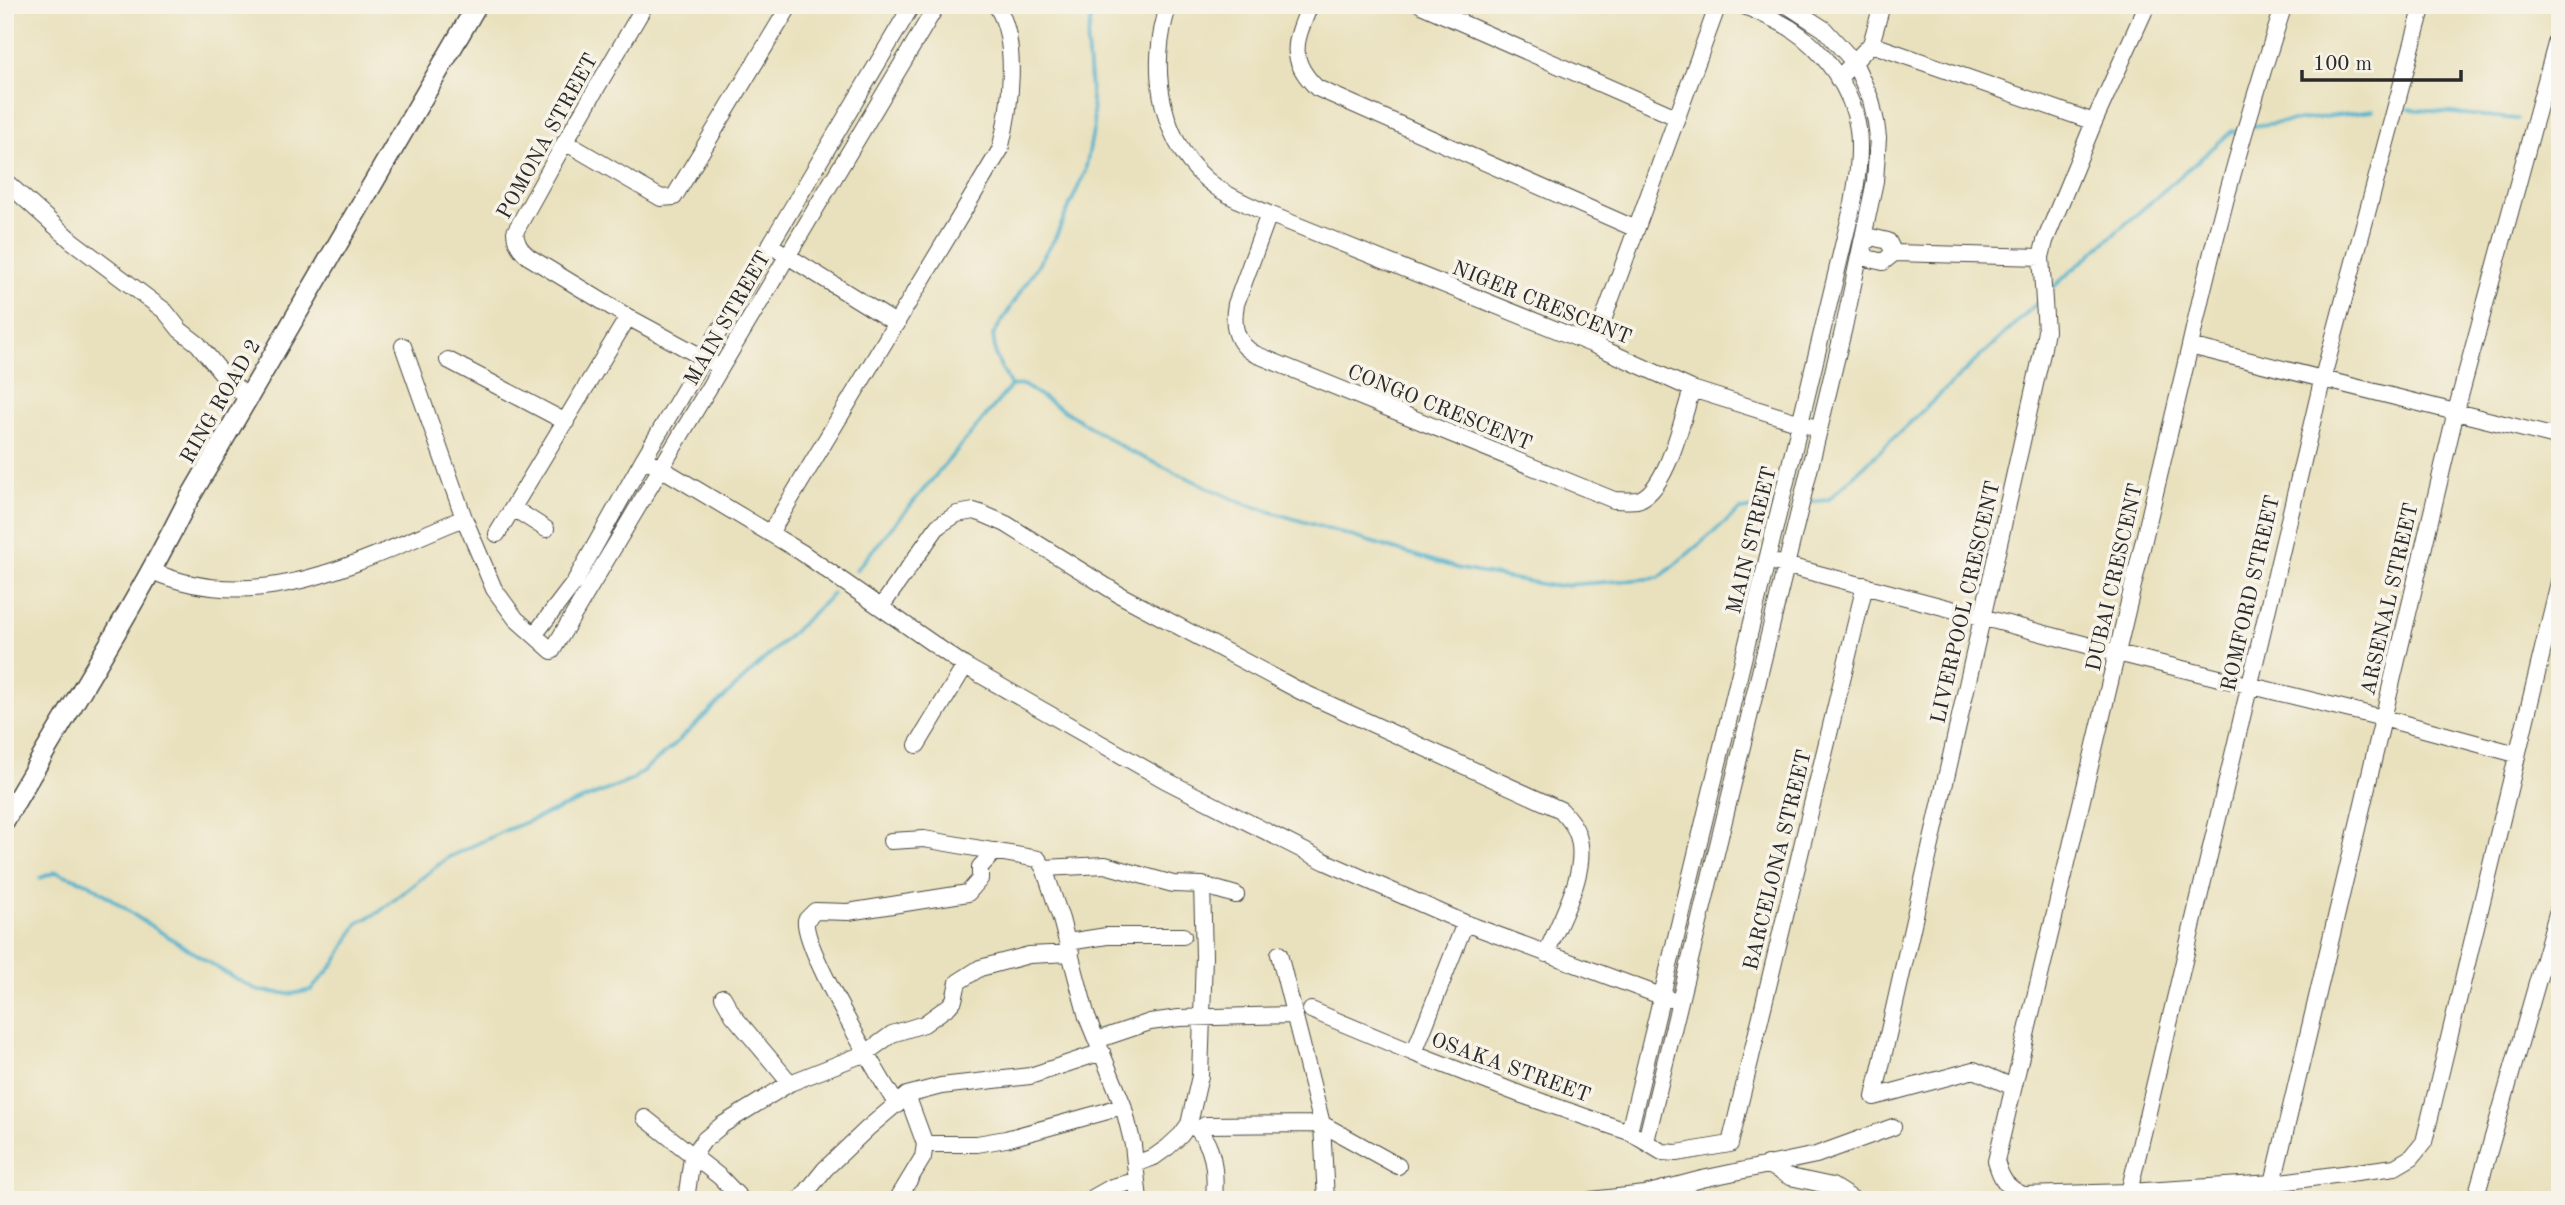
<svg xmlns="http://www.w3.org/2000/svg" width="2565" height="1205" viewBox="0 0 2565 1205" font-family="'Old Standard TT',serif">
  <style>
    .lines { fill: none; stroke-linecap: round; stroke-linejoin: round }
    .stream { stroke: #4db1cc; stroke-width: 3.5 }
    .minor-casing { stroke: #484641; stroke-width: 18 }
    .major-casing { stroke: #484641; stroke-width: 22 }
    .minor { stroke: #fff; stroke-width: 16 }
    .major { stroke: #fff; stroke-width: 19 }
    .labels { text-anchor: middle; stroke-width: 7; stroke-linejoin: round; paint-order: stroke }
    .street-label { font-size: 21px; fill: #2b2b2b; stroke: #f7f3e8 }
  </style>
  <rect width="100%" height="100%" fill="#f7f3e8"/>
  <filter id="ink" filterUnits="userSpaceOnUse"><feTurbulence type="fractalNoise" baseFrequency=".0143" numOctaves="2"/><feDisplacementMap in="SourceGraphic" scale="14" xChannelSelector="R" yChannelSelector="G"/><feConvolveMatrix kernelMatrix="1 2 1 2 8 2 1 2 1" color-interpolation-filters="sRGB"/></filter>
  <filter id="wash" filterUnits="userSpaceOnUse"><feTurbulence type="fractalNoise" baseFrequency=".00686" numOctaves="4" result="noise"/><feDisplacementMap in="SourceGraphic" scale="28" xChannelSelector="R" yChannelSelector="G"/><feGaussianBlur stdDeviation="1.57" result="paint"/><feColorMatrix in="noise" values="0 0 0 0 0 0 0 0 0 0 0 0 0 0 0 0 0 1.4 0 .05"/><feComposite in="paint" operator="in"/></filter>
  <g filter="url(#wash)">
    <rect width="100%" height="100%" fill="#e9e1bd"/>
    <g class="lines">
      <path class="stream" d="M2409,109L2517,119
        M2550,123H2560
        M2252,126L2373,111
        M2050,290L2232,131L2241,129
        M1011,386L996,357L993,335L1055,238L1085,172L1094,126L1087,44L1093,5
        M1808,502L1828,500L2037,303
        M856,570L1011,386L1023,385L1127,450L1242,503L1460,569L1552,586L1659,578L1740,510L1776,506
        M40,878L56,872L90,884L140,919L229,975L259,991L292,994L311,990L335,963L358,923L379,912L447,858L504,831L632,780L671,748L833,594"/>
    </g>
  </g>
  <g filter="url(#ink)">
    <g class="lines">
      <g class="minor-casing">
        <path id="minor" d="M645,5L565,142L515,232C516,244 520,249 529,257L628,317L711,362
          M1169,5C1147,67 1160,147 1216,187C1233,199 1251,206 1269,214L1594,345L1692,389L1810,426
          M1310,5C1296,40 1286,58 1317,88L1636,229
          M1421,5L1676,117
          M2284,5C2247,117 2215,231 2190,346L1996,1161C2001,1179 2006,1187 2023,1195L2129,1192L2273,1183L2395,1167L2412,1157L2424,1142L2560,578
          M1871,44L2094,122
          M1838,79L1871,44L1882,5
          M565,142L661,198L674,197L790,5
          M5,181L72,241L165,311L180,330L198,344L221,372L249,400
          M1269,214L1236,304C1232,325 1235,343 1255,354L1614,500C1621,500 1630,501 1637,500C1667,493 1683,416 1692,389
          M1871,237L1888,241L1894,253L1883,262L1867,258L1862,247Z
          M778,250L897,324
          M1894,253L2041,257
          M1594,345L1718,5
          M403,346L464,518L494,589L516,619L552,651L937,5
          M2190,346L2560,438
          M448,360L566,422
          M644,458L801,552L965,666L1165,780L1326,862L1465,923L1669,999
          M513,508L546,529
          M770,533L1000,150C1010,110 1020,41 996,5
          M497,534L628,317
          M1777,563L2117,653L2383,718L2516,754
          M152,571C260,619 365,558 464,518
          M881,607L938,526L957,514L974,511L983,514L1006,524L1120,595L1300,691L1561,810C1567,817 1574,824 1577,833C1591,869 1560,919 1546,954
          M535,634L574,583L644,458L912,5
          M917,745L965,666
          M891,841L924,839L1038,859L1044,868L1061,919L1087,1017L1123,1105L1133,1145L1139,1200
          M1044,868L1105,865L1173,884L1202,885L1236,895
          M1465,923L1414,1053L1522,1095L1629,1132L1662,1152L1677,1153L1730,1144L1865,585
          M1068,942L1107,936H1183
          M1279,954L1322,1124L1326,1200
          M723,997L733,1015L790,1083
          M1311,1010L1414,1053
          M1097,1040L1150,1022L1179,1018L1293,1015
          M2013,1087L1974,1070L1874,1097L2042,353L2046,331L2041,257L2045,241L2094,122L2147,5
          M897,1105C879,1076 802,947 806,920L815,911L848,912L968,893L980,879V867L995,851
          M645,1118L720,1177L742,1200
          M1192,1125C1215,1142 1216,1174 1214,1200
          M1199,1131L1205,1125L1322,1124L1398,1166
          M1629,1132L1853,204C1857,179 1861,154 1858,129C1853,90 1823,49 1790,28C1775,19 1758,12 1742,5
          M1646,1141L1844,327L1875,181L1878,138L1876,122L1871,100L1854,62L1824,29L1787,5
          M925,1144H977L1006,1139L1104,1112L1123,1105
          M1135,1164L1154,1157L1168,1147L1181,1135L1189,1124L1200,1076L1204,956L1202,885
          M1767,1164L1790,1177L1832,1186L1854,1200
          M2273,1183L2456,411L2560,29
          M1670,1187L1697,1200
          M2129,1192L2323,377L2423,5
          M686,1200L692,1157L704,1140L722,1125L790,1083L866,1053L892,1034L924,1024L949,1006L954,1000L958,982L980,968L1029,955L1071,953
          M800,1200L825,1169L868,1128L907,1095L941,1086L1030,1076L1102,1052
          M897,1200L923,1157L925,1144L907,1095
          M1089,1200L1112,1187L1136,1181
          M1591,1200L1645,1194L1702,1179L1816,1155L1893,1127
          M2475,1200L2560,903"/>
      </g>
      <g class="major-casing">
        <path id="major" d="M5,820C65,715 131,614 185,506L477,5"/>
      </g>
      <use href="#minor" class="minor"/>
      <use href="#major" class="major"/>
    </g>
  </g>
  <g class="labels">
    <g class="street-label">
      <text transform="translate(547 136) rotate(-61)" y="7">POMONA STREET</text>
      <text transform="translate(1542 302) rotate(22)" y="7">NIGER CRESCENT</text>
      <text transform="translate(727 318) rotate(-60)" y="7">MAIN STREET</text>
      <text transform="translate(220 401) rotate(-60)" y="7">RING ROAD 2</text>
      <text transform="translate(1440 407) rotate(22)" y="7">CONGO CRESCENT</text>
      <text transform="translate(1751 540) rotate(-76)" y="7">MAIN STREET</text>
      <text transform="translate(2114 577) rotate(-77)" y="7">DUBAI CRESCENT</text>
      <text transform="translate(2250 593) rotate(-77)" y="7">ROMFORD STREET</text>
      <text transform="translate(2389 599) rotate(-77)" y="7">ARSENAL STREET</text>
      <text transform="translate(1965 602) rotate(-77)" y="7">LIVERPOOL CRESCENT</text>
      <text transform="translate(1777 860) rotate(-76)" y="7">BARCELONA STREET</text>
      <text transform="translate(1511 1067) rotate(20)" y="7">OSAKA STREET</text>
    </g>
  </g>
  <rect width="2565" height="1205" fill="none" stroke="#f7f3e8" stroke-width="28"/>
  <path d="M2302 70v10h159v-10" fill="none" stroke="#2b2b2b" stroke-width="3.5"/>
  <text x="2313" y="70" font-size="21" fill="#2b2b2b" stroke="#f7f3e8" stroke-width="5" paint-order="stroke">100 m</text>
</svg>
